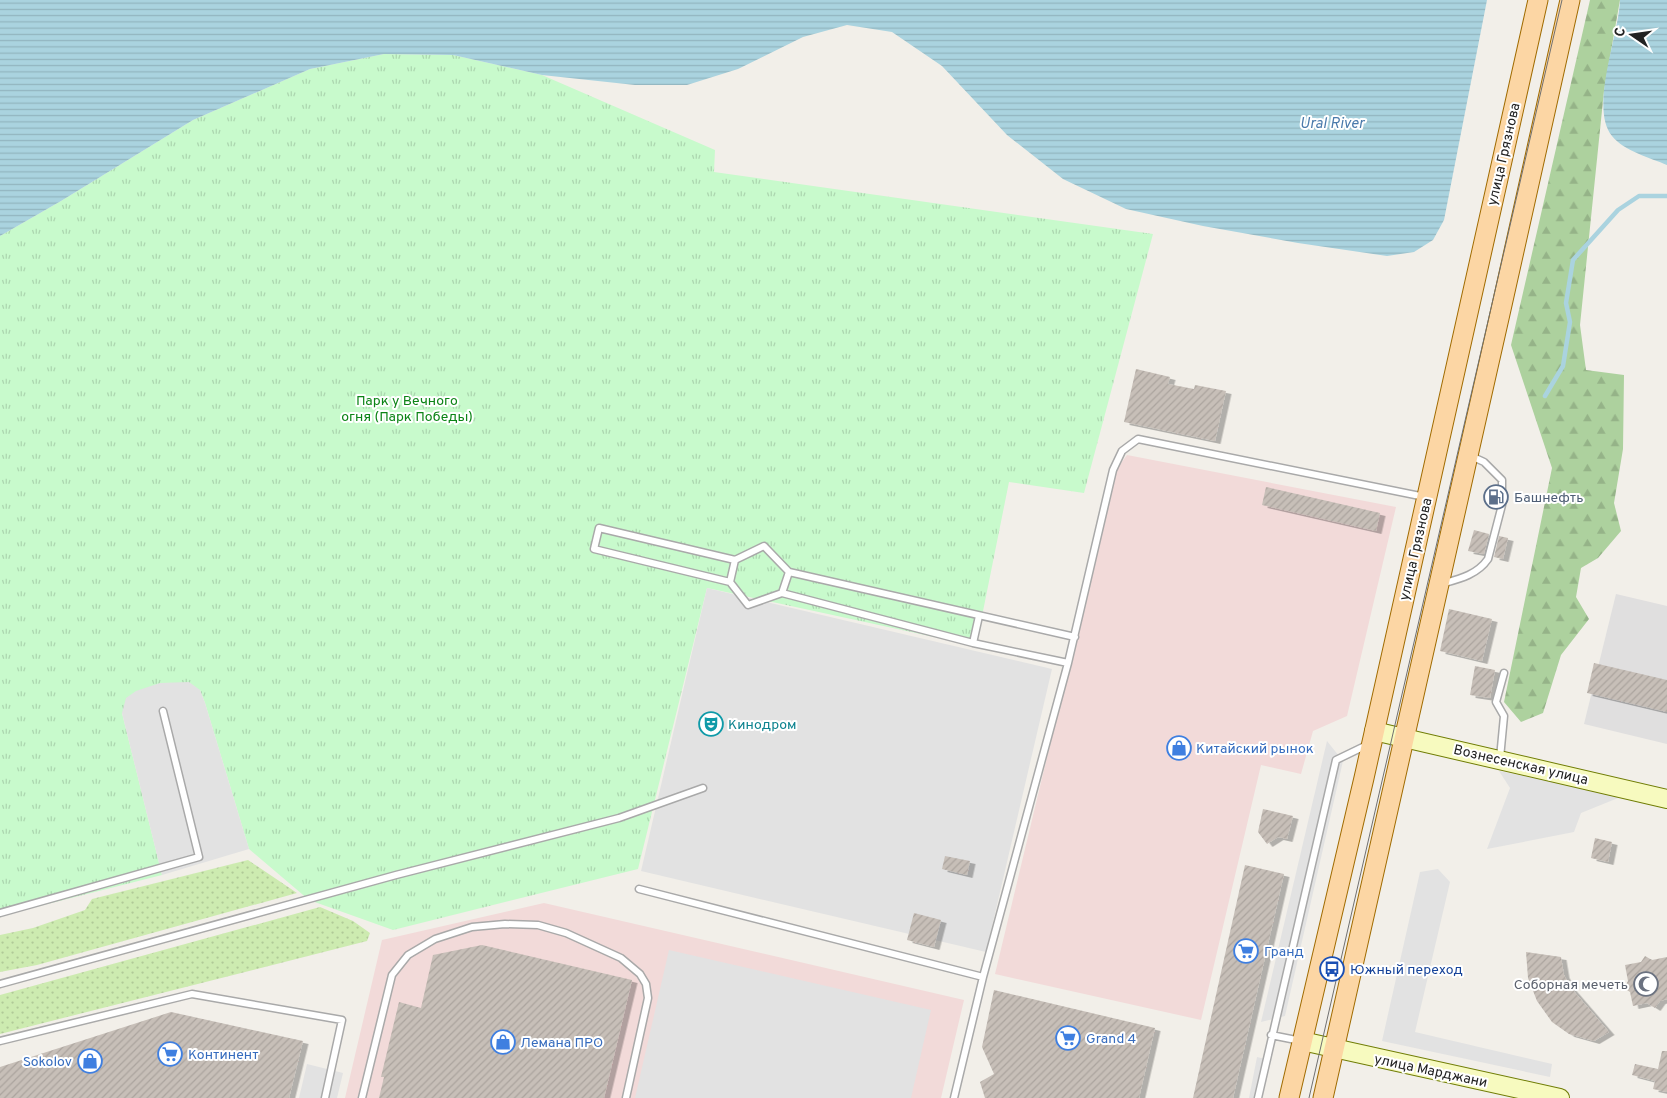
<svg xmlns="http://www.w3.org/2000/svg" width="1667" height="1098" viewBox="0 0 1667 1098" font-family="Overpass,sans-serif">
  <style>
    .residential { fill: #e0dfdf }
    .commercial { fill: #f2dad9 }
    .grass { fill: url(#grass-dots) }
    .forest { fill: url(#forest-firs) }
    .park { fill: url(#park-tufts) }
    .parking { fill: #e2e2e2 }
    .water { fill: url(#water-rules) }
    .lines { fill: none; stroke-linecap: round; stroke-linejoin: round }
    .stream { stroke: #aad3df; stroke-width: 4.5 }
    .building { fill: url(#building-hatch); filter: url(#shadow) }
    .lane-casing { stroke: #a9a9a9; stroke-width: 9 }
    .secondary-casing { stroke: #707d05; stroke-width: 20 }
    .primary-casing { stroke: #a06b00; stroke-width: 21 }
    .lane { stroke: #fff; stroke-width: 6 }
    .secondary { stroke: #f7fabf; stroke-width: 18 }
    .primary { stroke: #fcd6a4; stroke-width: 19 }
    .tram { stroke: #707070; stroke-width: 1 }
    .labels { text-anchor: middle; stroke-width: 4; stroke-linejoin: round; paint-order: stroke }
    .street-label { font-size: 14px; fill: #222; stroke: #fff }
    .park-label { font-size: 14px; fill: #0c8416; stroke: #fff }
    .service-label { font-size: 14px; fill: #4e5e75; stroke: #fff; text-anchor: start }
    .culture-label { font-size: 14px; fill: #0d838f; stroke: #fff; text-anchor: start }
    .shop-label { font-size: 14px; fill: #366cbe; stroke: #fff; text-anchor: start }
    .transit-label { font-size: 14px; fill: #164399; stroke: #fff; text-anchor: start }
    .worship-label { font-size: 14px; fill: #5b616d; stroke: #fff; text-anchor: end }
    .water-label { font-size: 15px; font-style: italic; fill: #4a7aab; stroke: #fff }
  </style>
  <defs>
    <pattern id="grass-dots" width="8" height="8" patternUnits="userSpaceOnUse" patternTransform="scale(1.25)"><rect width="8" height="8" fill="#cdebb0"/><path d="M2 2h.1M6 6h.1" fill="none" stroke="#b0c997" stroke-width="1.8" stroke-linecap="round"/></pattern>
    <pattern id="forest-firs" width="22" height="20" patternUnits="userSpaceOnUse" patternTransform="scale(1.25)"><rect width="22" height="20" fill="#add19e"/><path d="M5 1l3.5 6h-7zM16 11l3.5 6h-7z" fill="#95b388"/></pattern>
    <pattern id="park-tufts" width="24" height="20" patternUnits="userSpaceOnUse" patternTransform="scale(1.25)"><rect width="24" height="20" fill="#c8facc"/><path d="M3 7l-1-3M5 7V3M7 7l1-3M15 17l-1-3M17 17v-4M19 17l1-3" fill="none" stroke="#acd6af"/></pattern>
    <pattern id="water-rules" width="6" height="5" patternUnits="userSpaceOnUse" patternTransform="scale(1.25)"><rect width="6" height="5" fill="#aad3df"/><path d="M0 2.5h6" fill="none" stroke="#92b5bf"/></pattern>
    <pattern id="building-hatch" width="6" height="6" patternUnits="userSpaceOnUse" patternTransform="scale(1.25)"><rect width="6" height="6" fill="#c7bfb8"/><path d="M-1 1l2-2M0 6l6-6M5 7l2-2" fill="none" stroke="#aba49e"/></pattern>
    <filter id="shadow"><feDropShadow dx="5.5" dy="3" stdDeviation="0" flood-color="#0004"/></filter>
  </defs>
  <rect width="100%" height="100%" fill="#f2efe9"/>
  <path class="residential" d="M1616,594L1667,606V744L1584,724Z"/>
  <path class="commercial" d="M1127,455L1396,507L1347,716L1313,731L1301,774L1261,765L1201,1020L995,974L1116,470Z
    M544,903L964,1000L941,1098H345L382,940Z"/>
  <path class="grass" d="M248,860L297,893L37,965L0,972V935L33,928L85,910L92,899Z
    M320,907L353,921L370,933L367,941L0,1034V995Z"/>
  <path class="forest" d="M1590,0H1620L1604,91L1580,325L1586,370L1624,375L1623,449L1614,503L1621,531L1598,558L1581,568L1576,597L1589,619L1561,655L1543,713L1521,722L1504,702L1552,468L1511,345Z"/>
  <path class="park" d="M384,54L453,55L542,75L715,150L714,172L1153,234L1084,493L1009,482L976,646L707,588L638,869L393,930L309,900L249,849L205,703L200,690L122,713L162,875L0,916V236L61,201L193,120L310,69Z"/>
  <path class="parking" d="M707,588L1052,669L986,952L641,871Z
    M189,682L200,690L205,703L249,849L162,875L122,713L126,698L136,691L160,683Z
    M1327,741L1343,761L1285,1016L1261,1022Z
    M1499,771L1623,796L1581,813L1574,832L1487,849L1510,788Z
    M1438,869L1450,882L1415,1032L1552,1064L1550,1077L1382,1041L1420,872Z
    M669,950L931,1010L911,1098H635Z
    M1257,1057L1269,1060L1261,1098H1249Z
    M307,1064L343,1073L337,1098H299Z"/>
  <path class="water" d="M0,0H1487L1444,220L1433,240L1414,252L1387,256L1298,243L1203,226L1126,209L1063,179L1007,135L942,66L892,32L847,25L803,37L738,69L687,85H635L542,75L453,55L384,54L310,69L193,120L61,201L0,236Z
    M1620,0H1667V165C1651,158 1624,151 1612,136C1589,108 1619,35 1620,0Z"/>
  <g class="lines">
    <path class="stream" d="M1545,396L1563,366L1570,322L1566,303L1573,260L1618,210L1639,196H1667"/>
  </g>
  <path class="building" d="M1136,369L1170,377L1168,384L1194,389L1195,385L1226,391L1215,441L1124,422Z
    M1266,487L1380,513L1376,531L1262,505Z
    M1474,530L1489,534L1484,554L1468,551Z
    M1499,536L1508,538L1503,559L1494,557Z
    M1449,609L1492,619L1482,661L1440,651Z
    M1594,663L1667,680V712L1587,693Z
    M1475,666L1495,670L1490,698L1470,695Z
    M1263,809L1293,816L1287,839L1278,837L1267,844L1258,832Z
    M1595,838L1612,842L1608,862L1591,858Z
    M945,856L970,861L967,875L942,869Z
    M1245,865L1284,874L1233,1098H1193Z
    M914,913L941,920L934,947L907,940Z
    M482,945L632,980L604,1098H379L384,1077H381L399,1002L421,1008L433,955Z
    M1526,952L1561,957L1564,975L1571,988L1609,1032L1594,1041L1569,1034L1552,1022L1537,1001L1528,978Z
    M1645,956L1652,960L1667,957V999L1660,1001L1655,1008L1647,1003L1633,1006L1630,992L1624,988L1628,981L1625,965L1641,962Z
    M994,990L1155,1028L1139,1098H985L980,1082L994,1074L982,1047Z
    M171,1012L303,1041L289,1098H0V1067Z
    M1662,1051H1667V1092L1653,1089L1655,1081L1632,1075L1635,1064L1658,1069Z"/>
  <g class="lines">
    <g class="lane-casing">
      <path id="lane" d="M730,582L735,560
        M1441,584C1459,579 1477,575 1488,559L1502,505V480L1484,462L1471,456
        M782,593L789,572
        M973,643L979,616
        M1068,663L973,643L782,593L748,605L730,582L594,549L599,528L735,560L764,546L789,572L1075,637
        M1500,758L1504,716L1496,702L1504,673
        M639,889L983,977L954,1098
        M0,913L199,857L163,711
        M983,977L1068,663L1113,470L1122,451L1138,439L1425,497
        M0,984L396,875L619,818L703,788
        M1271,1035L1301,1041
        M0,1041L192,994L342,1020L325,1098
        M362,1098L392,975L408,955L435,939L472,927L505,924L538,925L566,933L621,958L640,974L646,984L648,998L626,1098
        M1258,1098L1336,760L1367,745"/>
    </g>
    <g class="secondary-casing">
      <path id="secondary" d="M1374,731L1667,799
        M1302,1041L1560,1098"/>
    </g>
    <g class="primary-casing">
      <path id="primary" d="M1289,1098L1364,778L1538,0
        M1323,1098C1408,732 1488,366 1570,0"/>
    </g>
    <use href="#lane" class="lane"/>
    <use href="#secondary" class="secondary"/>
    <use href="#primary" class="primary"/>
    <path class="tram" d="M1309,1098L1562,0"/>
  </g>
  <defs>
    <g id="fuel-ring" transform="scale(1.25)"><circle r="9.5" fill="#fff" stroke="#5c6f8a" stroke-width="1.5"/><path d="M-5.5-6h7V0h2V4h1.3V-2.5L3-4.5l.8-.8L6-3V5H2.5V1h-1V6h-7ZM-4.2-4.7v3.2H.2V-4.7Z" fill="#5c6f8a"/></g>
    <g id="theatre-ring" transform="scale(1.25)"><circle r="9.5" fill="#fff" stroke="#0f9aa8" stroke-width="1.5"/><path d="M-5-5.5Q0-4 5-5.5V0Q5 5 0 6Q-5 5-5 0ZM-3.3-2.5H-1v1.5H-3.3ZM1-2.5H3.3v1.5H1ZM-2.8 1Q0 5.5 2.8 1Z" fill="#0f9aa8"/></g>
    <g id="shop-ring" transform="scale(1.25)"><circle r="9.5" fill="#fff" stroke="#3f7fe0" stroke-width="1.5"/><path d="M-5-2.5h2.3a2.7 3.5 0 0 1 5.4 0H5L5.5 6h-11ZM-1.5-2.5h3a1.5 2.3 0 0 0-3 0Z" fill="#3f7fe0"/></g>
    <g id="supermarket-ring" transform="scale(1.25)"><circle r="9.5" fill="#fff" stroke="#3f7fe0" stroke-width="1.5"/><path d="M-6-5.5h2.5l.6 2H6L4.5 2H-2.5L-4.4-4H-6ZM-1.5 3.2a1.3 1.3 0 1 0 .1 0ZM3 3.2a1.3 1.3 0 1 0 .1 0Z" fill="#3f7fe0"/></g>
    <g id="bus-ring" transform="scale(1.25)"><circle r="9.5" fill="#fff" stroke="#1a4fb4" stroke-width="1.5"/><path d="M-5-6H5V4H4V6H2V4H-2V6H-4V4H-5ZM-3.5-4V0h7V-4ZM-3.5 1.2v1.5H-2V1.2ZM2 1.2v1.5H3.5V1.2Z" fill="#1a4fb4"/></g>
    <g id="mosque-ring" transform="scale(1.25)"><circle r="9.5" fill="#fff" stroke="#6b7280" stroke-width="1.5"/><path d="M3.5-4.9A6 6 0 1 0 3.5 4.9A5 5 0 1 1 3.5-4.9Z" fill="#6b7280"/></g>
  </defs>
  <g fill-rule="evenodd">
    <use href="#fuel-ring" x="1496" y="497"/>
    <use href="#theatre-ring" x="711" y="724"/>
    <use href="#shop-ring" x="1179" y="748"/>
    <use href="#supermarket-ring" x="1246" y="951"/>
    <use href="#bus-ring" x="1332" y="969"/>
    <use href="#mosque-ring" x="1646" y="984"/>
    <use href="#supermarket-ring" x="1068" y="1038"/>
    <use href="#shop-ring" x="503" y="1042"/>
    <use href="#supermarket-ring" x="170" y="1054"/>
    <use href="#shop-ring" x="90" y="1061"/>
  </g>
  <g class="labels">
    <g class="street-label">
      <text transform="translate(1503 154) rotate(-77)" y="5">улица Грязнова</text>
      <text transform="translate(1415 549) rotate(-77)" y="5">улица Грязнова</text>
      <text transform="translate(1521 764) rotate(13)" y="5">Вознесенская улица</text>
      <text transform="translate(1431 1070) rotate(12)" y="5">улица Марджани</text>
    </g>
    <g class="park-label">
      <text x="407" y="405">Парк у Вечного<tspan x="407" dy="16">огня (Парк Победы)</tspan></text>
    </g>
    <g class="service-label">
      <text x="1514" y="502">Башнефть</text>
    </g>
    <g class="culture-label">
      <text x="728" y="729">Кинодром</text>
    </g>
    <g class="shop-label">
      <text x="1196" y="753">Китайский рынок</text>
      <text x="1264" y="956">Гранд</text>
      <text x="1086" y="1043">Grand 4</text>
      <text x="520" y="1047">Лемана ПРО</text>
      <text x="188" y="1059">Континент</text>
      <text x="72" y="1066" text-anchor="end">Sokolov</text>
    </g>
    <g class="transit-label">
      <text x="1350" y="974">Южный переход</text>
    </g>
    <g class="worship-label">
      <text x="1628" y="989">Соборная мечеть</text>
    </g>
    <g class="water-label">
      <text x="1332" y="128">Ural River</text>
    </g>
  </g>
  <g transform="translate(1632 35) rotate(283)" stroke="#ffffff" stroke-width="4" paint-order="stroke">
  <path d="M0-4L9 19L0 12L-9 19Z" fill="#222222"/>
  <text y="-8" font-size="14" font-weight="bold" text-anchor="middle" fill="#222222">С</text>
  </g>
</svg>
